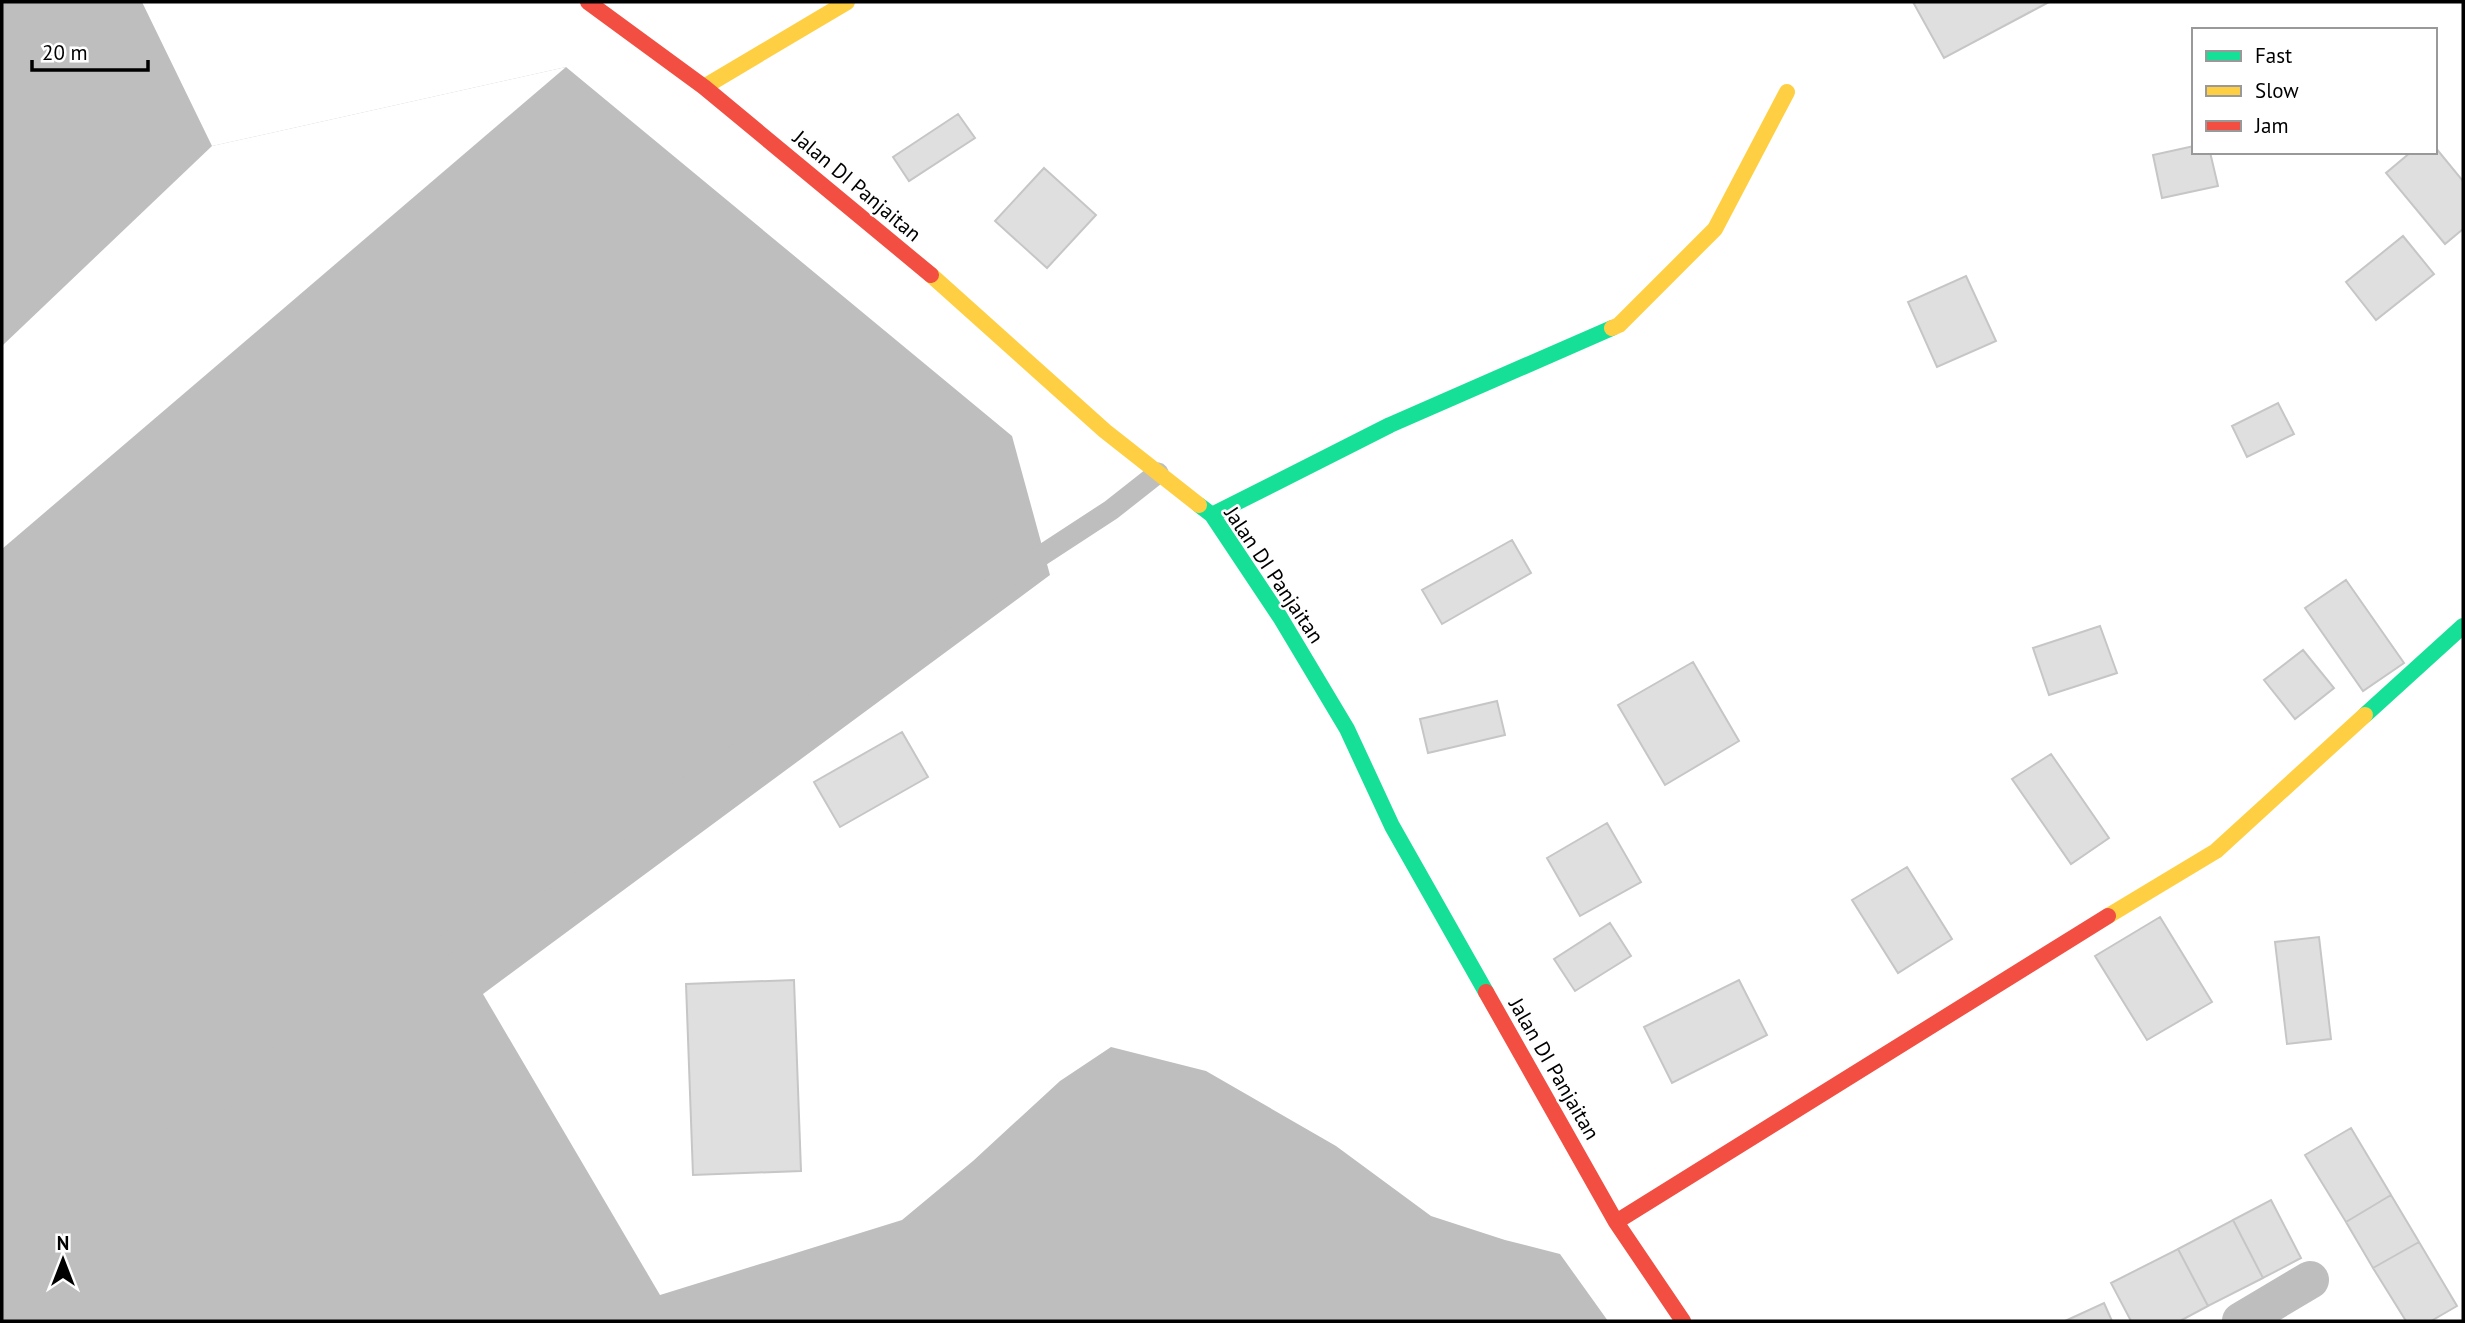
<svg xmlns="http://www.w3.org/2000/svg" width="2465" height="1323" viewBox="0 0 2465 1323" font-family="'PT Sans',sans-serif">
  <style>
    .water { fill: #bebebe }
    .pier { fill: #fff }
    .building { fill: #dfdfdf; stroke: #c6c6c6; stroke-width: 2 }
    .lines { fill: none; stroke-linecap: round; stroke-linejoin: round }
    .lane { stroke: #bebebe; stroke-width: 21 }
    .street { stroke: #bebebe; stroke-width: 38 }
    .fast { stroke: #16e098; stroke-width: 16 }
    .slow { stroke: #ffcf43; stroke-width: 16 }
    .jam { stroke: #f24e42; stroke-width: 16 }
    .labels { text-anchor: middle; stroke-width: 5; stroke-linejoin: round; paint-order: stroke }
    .street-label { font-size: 21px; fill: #000; stroke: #fff }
  </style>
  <rect width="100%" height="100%" fill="#fff"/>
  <path class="water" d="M2,2H142L212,146L566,67L1012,436L1050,575L483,994L660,1295L902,1220L973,1161L1060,1081L1111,1047L1206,1071L1336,1146L1431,1216L1505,1240L1560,1254L1608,1321H2Z"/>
  <path class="pier" d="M566,67L2,549V346L212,146Z"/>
  <path class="building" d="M1913,2H2049L1944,58Z
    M958,114L975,138L909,181L893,157Z
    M2194,146V152H2210L2218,186L2162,198L2153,155Z
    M2435,147L2463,181V229L2445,244L2386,173L2411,152H2435Z
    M1044,168L1096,215L1047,268L995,221Z
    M2403,236L2434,274L2376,320L2346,282Z
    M1966,276L1996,341L1937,367L1908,302Z
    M2278,403L2294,434L2247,457L2232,426Z
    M1512,540L1531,573L1442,624L1422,590Z
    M2346,580L2404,663L2363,691L2305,608Z
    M2100,626L2117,673L2049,695L2033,648Z
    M2303,650L2334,688L2295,719L2264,680Z
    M1693,662L1739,741L1665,785L1618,705Z
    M1497,701L1505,735L1428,753L1420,719Z
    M902,732L928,777L840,827L814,782Z
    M2051,754L2109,838L2071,864L2012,779Z
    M1607,823L1641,882L1580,916L1547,858Z
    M1907,867L1952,939L1898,973L1852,900Z
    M2160,917L2212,1002L2147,1040L2095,956Z
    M1610,923L1631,956L1575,991L1554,959Z
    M2319,937L2331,1039L2287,1044L2275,942Z
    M794,980L801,1171L693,1175L686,984Z
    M1739,980L1767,1035L1672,1083L1644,1027Z
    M2351,1128L2391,1195L2346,1222L2305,1155Z
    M2391,1195L2419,1242L2373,1268L2346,1222Z
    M2271,1200L2301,1258L2263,1278L2233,1220Z
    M2233,1220L2263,1278L2208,1306L2178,1249Z
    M2419,1242L2457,1306L2431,1321H2406L2373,1268Z
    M2178,1249L2208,1306L2180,1321H2131L2111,1283Z
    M2104,1303L2112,1321H2065Z"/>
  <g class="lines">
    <path class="lane" d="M2,1264L328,1021L1111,510L1158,473"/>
    <path class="street" d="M2241,1321L2310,1280"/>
    <path class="fast" d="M1199,505L1212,515L1280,617L1347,729L1392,826L1486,992
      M1212,515L1390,425L1612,328
      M2365,715L2463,626"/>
    <path class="slow" d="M704,87L847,2
      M931,275L1105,431L1199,505
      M1612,328L1619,325L1715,229L1787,92
      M2108,916L2216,851L2365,715"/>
    <path class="jam" d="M588,2L704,87L931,275
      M1486,992L1616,1222L1683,1321
      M1616,1222L2108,916"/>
  </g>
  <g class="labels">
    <g class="street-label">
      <text transform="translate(857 186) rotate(40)" y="7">Jalan DI Panjaitan</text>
      <text transform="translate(1274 575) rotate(56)" y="7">Jalan DI Panjaitan</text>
      <text transform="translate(1554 1069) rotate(60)" y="7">Jalan DI Panjaitan</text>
    </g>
  </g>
  <rect width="2465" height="1323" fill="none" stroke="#000000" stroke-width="7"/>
  <rect x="2192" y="28" width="245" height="126" fill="#ffffff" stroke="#999999" stroke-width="2"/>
  <rect x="2206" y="51" width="35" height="10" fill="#16e098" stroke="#999999" stroke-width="2"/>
  <text x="2255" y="63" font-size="21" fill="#000000">Fast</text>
  <rect x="2206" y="86" width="35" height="10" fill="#ffcf43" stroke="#999999" stroke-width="2"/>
  <text x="2255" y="98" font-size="21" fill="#000000">Slow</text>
  <rect x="2206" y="121" width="35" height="10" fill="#f24e42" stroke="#999999" stroke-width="2"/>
  <text x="2255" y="133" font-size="21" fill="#000000">Jam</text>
  <g transform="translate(63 1260)" stroke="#ffffff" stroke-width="5" paint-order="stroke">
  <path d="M0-5L12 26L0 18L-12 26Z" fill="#000000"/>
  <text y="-10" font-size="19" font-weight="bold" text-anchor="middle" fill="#000000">N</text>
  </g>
  <path d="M32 60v10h116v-10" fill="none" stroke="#000000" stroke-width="3.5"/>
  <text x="42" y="60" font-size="21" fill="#000000" stroke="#ffffff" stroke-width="5" paint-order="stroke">20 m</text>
</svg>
